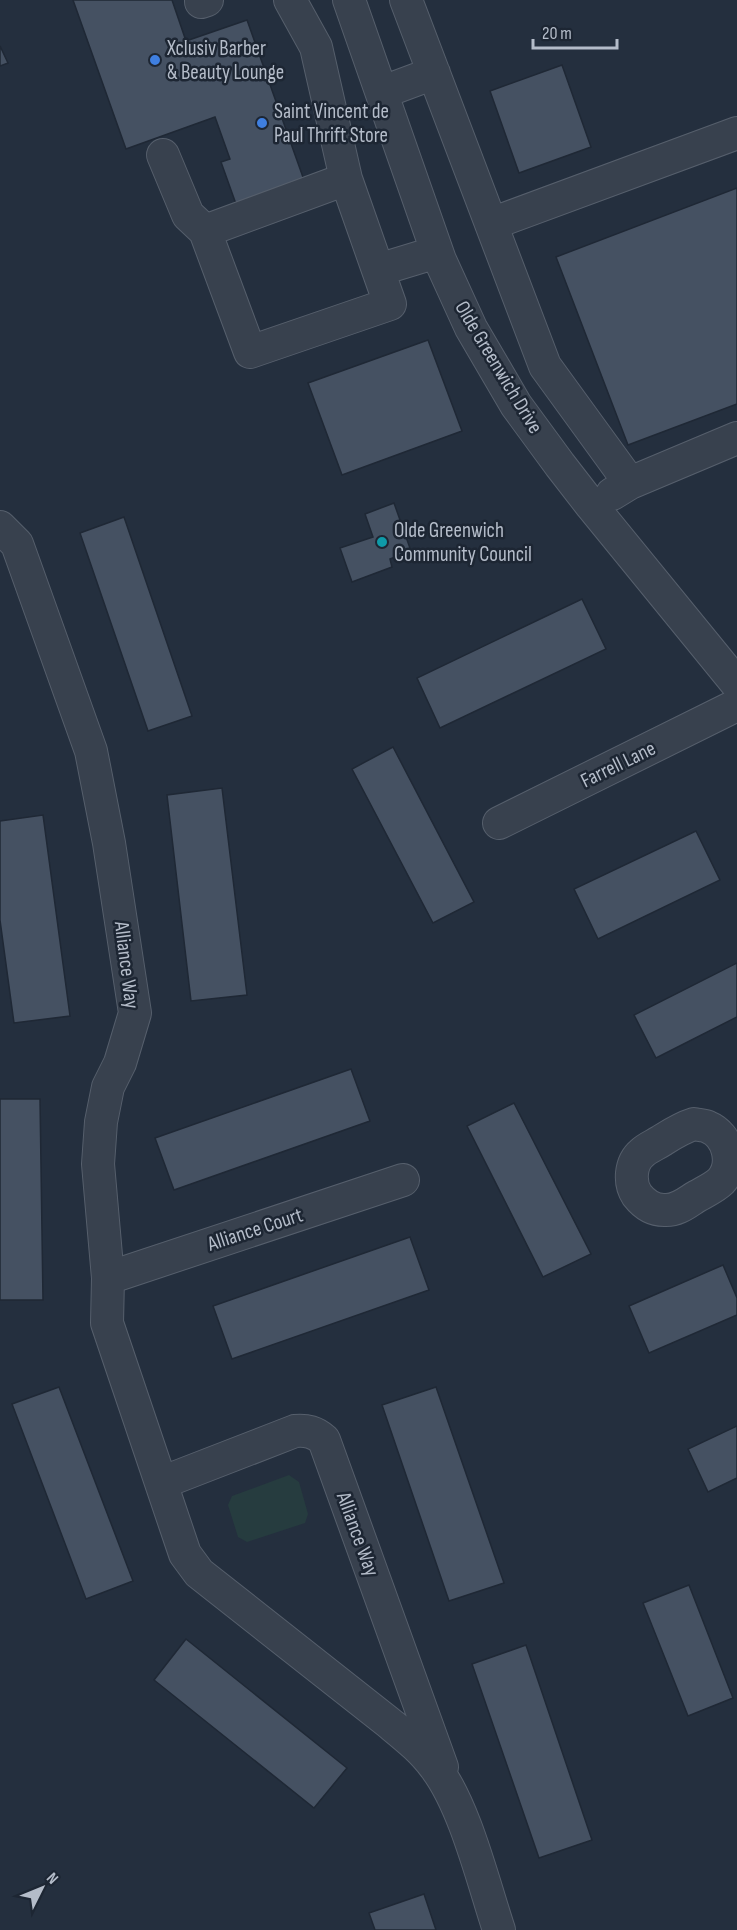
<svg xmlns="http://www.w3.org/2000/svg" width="737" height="1930" viewBox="0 0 737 1930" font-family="'Sofia Sans Condensed',sans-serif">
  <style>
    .green { fill: #263c3f }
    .building { fill: #455162; stroke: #1f2835; stroke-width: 1.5 }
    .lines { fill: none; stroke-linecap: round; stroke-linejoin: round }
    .minor-casing { stroke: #565f6c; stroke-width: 34 }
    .minor { stroke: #38414e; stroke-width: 32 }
    .shop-dot { fill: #3f7fe0; stroke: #1d2633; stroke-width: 2 }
    .culture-dot { fill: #0f9aa8; stroke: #1d2633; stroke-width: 2 }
    .labels { text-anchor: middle; stroke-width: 5; stroke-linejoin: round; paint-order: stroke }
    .poi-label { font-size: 21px; fill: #b4bcc9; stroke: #1d2633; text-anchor: start }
    .street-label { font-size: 21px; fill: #b4bcc9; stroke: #1d2633 }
  </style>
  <rect width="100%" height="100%" fill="#242f3e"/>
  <path class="green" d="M289,1475L299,1482L308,1514L305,1523L247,1542L238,1537L228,1505L232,1496Z"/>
  <path class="building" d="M73,0H172L186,41L247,20L304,180L236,204L221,162L230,159L215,117L126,149Z
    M0,46L8,63L0,66Z
    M562,65L591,147L519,173L490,91Z
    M737,188V404L628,445L556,257Z
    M428,340L462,431L342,475L308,383Z
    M394,503L411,551L390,559L392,567L352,582L340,548L373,537L365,514Z
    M124,517L192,716L148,731L80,533Z
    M582,599L606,649L440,728L417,678Z
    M393,747L474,902L433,923L352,769Z
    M222,788L247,995L191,1001L167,795Z
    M43,815L70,1016L14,1023L0,920V821Z
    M696,831L720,880L598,939L574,889Z
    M737,963V1017L656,1058L634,1015Z
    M351,1069L370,1121L174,1190L155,1138Z
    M0,1099H40L43,1300H0Z
    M514,1103L591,1254L543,1277L467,1126Z
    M410,1237L429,1290L232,1359L213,1306Z
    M723,1265L737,1298V1315L649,1353L629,1306Z
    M59,1387L133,1581L86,1599L12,1404Z
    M436,1387L504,1583L449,1601L382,1405Z
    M737,1426V1478L708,1492L688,1449Z
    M689,1585L733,1698L688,1716L643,1603Z
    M186,1639L347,1768L314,1808L154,1680Z
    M526,1645L592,1840L539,1858L472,1664Z
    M424,1894L436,1930H375L369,1913Z"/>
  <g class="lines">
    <g class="minor-casing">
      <path id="minor" d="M201,0V2L207,0
        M290,0L316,47L346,179L378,270L437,252
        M349,0L440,260L471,328L516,405L560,465L591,505L737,684
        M406,0L545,366L630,483
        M383,92L434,73
        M163,155L188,215L205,231
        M346,179L205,231L250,352L390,304L378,270
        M491,224L737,133
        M612,494L630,483L737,438
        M0,527L17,544L91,751L109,843L135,1013L120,1063L108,1087L101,1122L98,1164L108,1278L107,1323L185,1554L199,1573L388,1722C405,1736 422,1749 435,1767C465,1806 483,1882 499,1930
        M499,823L737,705
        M694,1124C698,1125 704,1125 708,1127C728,1135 736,1164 721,1181C714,1188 702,1193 694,1198C685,1204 676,1211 664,1210C653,1210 644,1204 637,1195C629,1183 630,1163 642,1153C647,1148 655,1145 661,1141C672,1134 681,1128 694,1124Z
        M108,1278L403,1180
        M161,1483L295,1431C307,1430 315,1432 324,1440L442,1767"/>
    </g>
    <use href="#minor" class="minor"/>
  </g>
  <g class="shop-dot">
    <circle cx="155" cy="60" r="6"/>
    <circle cx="262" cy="123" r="6"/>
  </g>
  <circle class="culture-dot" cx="382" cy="542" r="6"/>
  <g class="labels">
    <g class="poi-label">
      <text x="167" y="55">Xclusiv Barber<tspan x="167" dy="24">&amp; Beauty Lounge</tspan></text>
      <text x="274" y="118">Saint Vincent de<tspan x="274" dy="24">Paul Thrift Store</tspan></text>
      <text x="394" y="537">Olde Greenwich<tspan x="394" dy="24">Community Council</tspan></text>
    </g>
    <g class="street-label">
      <text transform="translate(499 367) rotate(59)" y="7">Olde Greenwich Drive</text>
      <text transform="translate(618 764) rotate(-26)" y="7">Farrell Lane</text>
      <text transform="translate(127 965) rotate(83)" y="7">Alliance Way</text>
      <text transform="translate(255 1229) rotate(-18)" y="7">Alliance Court</text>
      <text transform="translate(358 1534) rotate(70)" y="7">Alliance Way</text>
    </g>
  </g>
  <g transform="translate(42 1888) rotate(47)" stroke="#1d2633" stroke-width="4.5" paint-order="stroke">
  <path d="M0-4.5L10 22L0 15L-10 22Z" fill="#b4bcc9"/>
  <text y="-9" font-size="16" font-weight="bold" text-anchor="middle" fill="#b4bcc9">N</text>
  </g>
  <path d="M533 39v9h84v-9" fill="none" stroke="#b4bcc9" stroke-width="3"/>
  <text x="542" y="39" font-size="18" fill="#b4bcc9" stroke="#1d2633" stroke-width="4.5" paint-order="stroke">20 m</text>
</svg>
